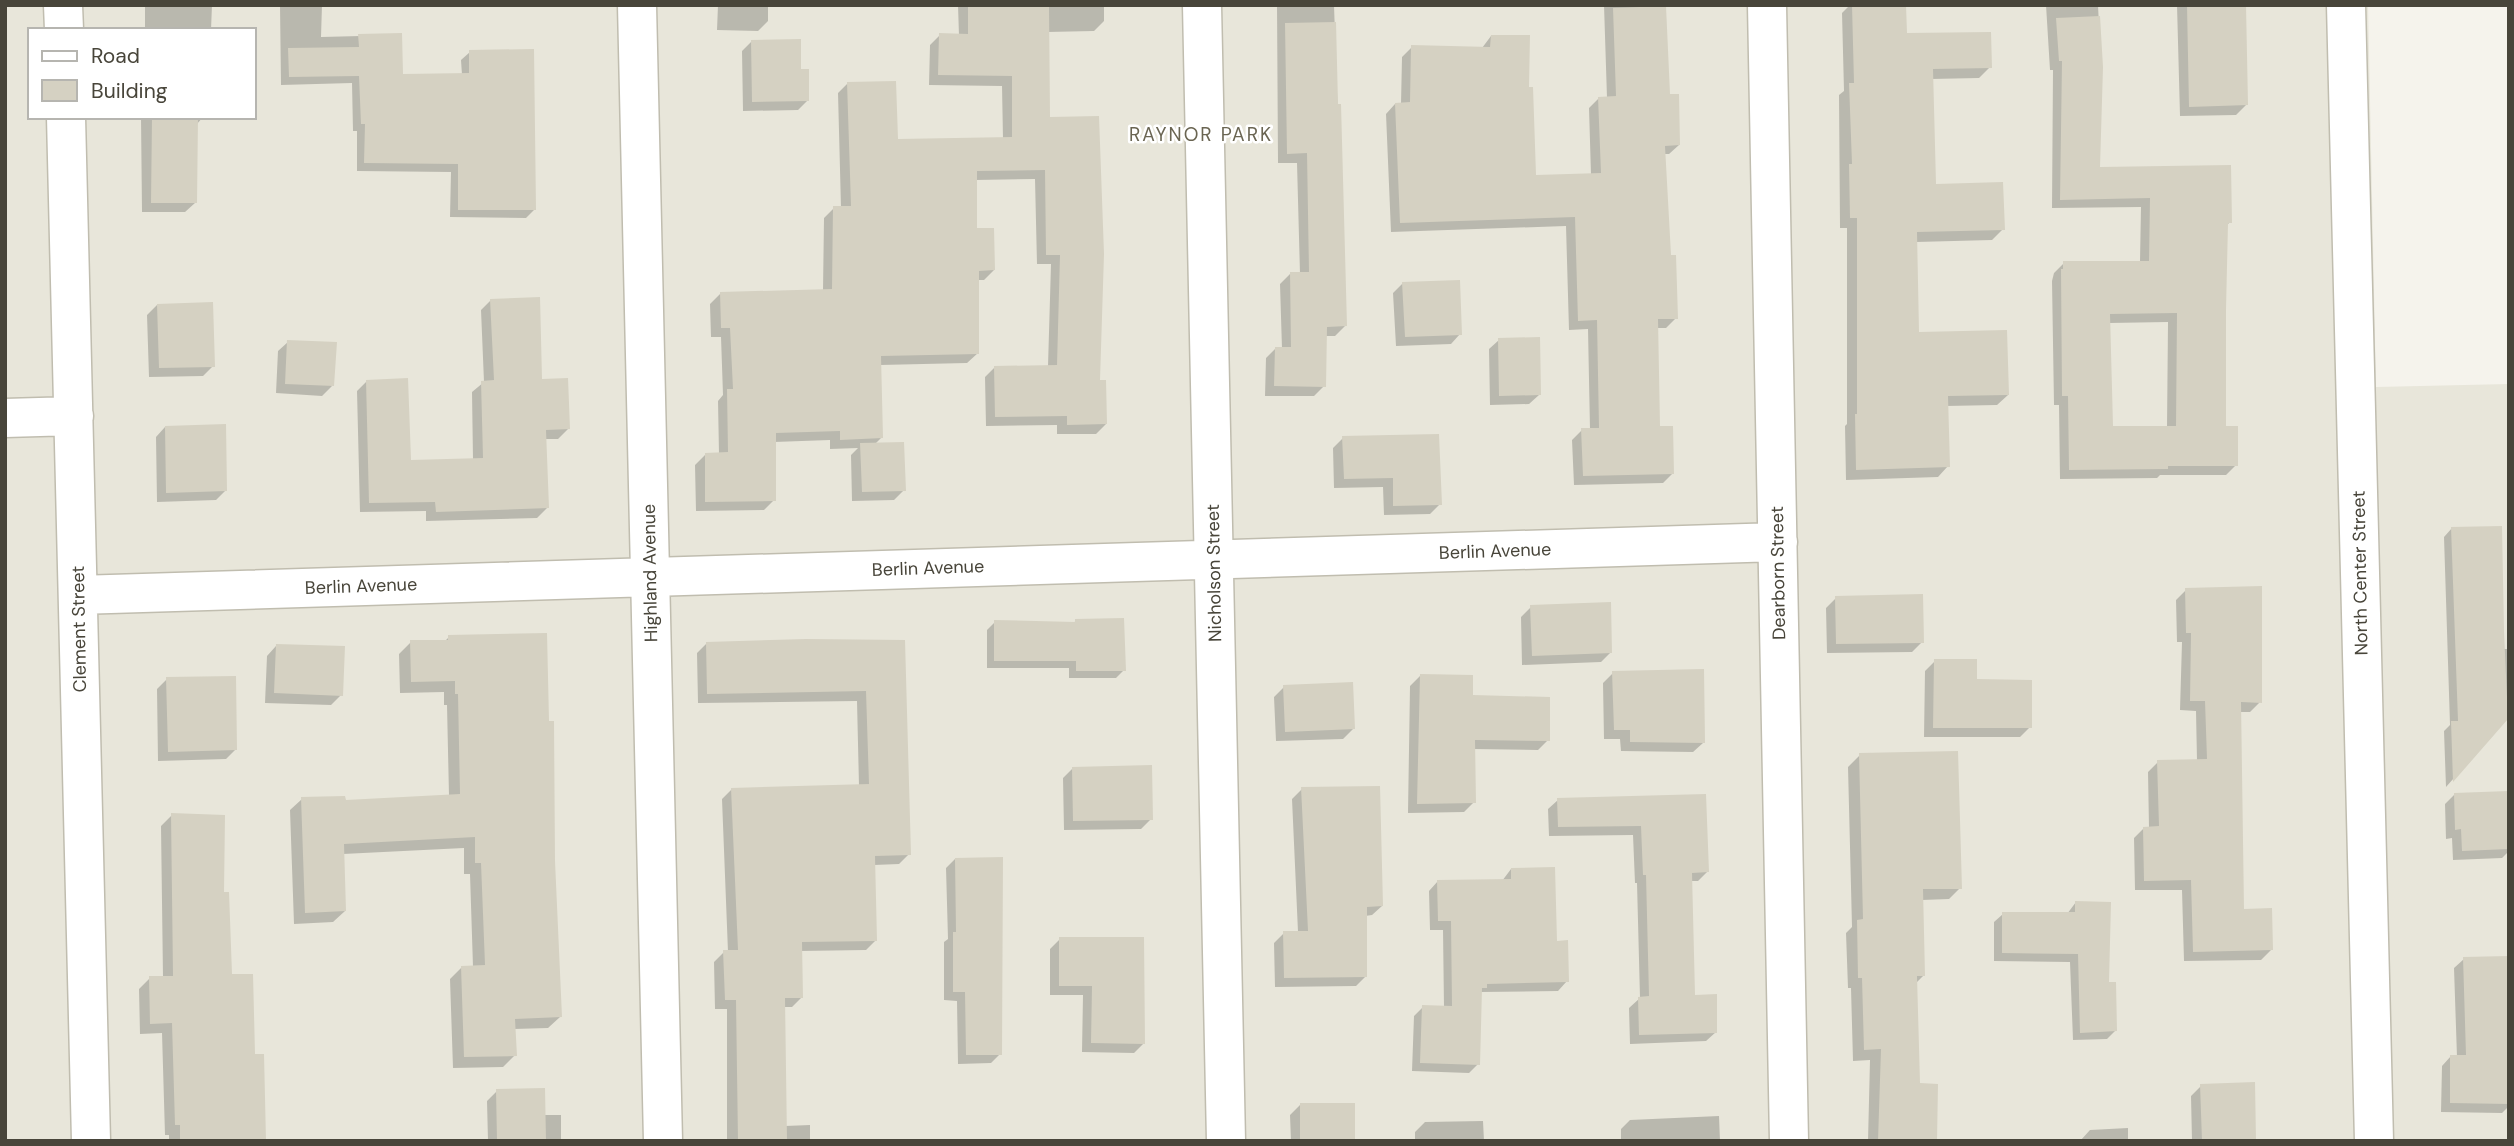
<svg xmlns="http://www.w3.org/2000/svg" width="2514" height="1146" viewBox="0 0 2514 1146" font-family="'DM Sans',sans-serif">
  <style>
    .residential { fill: #e8e6da; fill-rule: evenodd }
    .shadow { fill: #0003; fill-rule: evenodd }
    .building { fill: #d5d1c2; fill-rule: evenodd }
    .lines { fill: none; stroke-linecap: round; stroke-linejoin: round }
    .street-casing { stroke: #c0bdaf; stroke-width: 41 }
    .street { stroke: #fff; stroke-width: 38 }
    .labels { text-anchor: middle; stroke-width: 5; stroke-linejoin: round; paint-order: stroke }
    .street-label { font-size: 18px; fill: #48453a; stroke: #fff }
    .neighbourhood-label { font-size: 19px; letter-spacing: 2px; fill: #6a6552; stroke: #fff }
  </style>
  <rect width="100%" height="100%" fill="#f5f3ec"/>
  <path class="residential" d="M5,5H2368L2376,387L2509,384V1141H5ZM30,30H254V117H30Z"/>
  <path class="shadow" d="M145,5H212L211,30H145Z
    M273,5H322L321,37L400,35L401,76L462,75L461,60L470,52L534,210L526,218L450,217L451,172L357,171V131H353L352,83L281,85L280,6Z
    M718,5H768V21L758,31L717,30Z
    M958,5H1104V21L1094,31L1047,32L1048,118L1106,424L1096,434H1057V425L986,426L985,377L995,367L1048,366L1051,264H1037L1035,179L975,180L976,230L994,270L984,280H978V353L967,363L880,365L881,438L874,445L904,490L894,500L852,501L851,455L858,448L830,449V440L774,442V500L764,510L696,511L695,465L705,455L719,454L718,401L723,395L721,337H711L710,304L721,293L823,291L824,218L834,208H841L838,93L848,83L896,140L1003,139L1002,86L929,85L930,45L940,35L959,36Z
    M1277,5H1334L1345,326L1335,336H1325L1324,386L1314,396H1265L1266,358L1276,348L1282,349L1280,284L1290,274H1300L1297,163H1278Z
    M1604,5H1661L1668,96L1679,145L1669,154H1664L1669,257L1676,318L1666,328H1657L1658,428L1673,473L1663,483L1574,485L1572,440L1582,430H1590L1588,329L1569,330L1566,226L1391,232L1386,114L1395,104H1401L1402,57L1412,47L1482,48L1491,36L1527,89L1534,177L1591,175L1589,108L1599,98H1607Z
    M1850,5H1905V35L1990,67L1979,78L1931,79L1934,186L2003,229L1992,240L1916,242L1917,333L2008,395L1997,405L1946,406L1948,466L1938,477L1846,480L1845,426L1847,424V228H1840L1839,95L1844,91L1842,13Z
    M2046,5H2098L2101,67L2098,169L2230,222L2226,226L2224,427L2236,465L2226,475H2160L2157,478L2060,479L2059,405H2054L2052,281L2054,273L2064,263L2140,262L2141,207L2052,208L2053,70H2050ZM2168,322L2167,427L2111,428L2109,323Z
    M2177,5H2244L2246,105L2236,115L2180,116Z
    M752,41L800,71L808,100L798,110L743,111L742,51Z
    M141,117H203L197,124L195,203L185,212H142Z
    M1403,283L1460,334L1451,344L1396,346L1393,293Z
    M491,300L568,429L558,439H545L547,508L537,518L426,521V511L360,512L357,391L367,381L409,462L473,460L472,392L484,382L481,310Z
    M157,305L213,366L203,376L149,377L147,315Z
    M1499,340L1539,395L1529,404L1490,405L1489,349Z
    M288,342L332,386L322,396L276,393L278,351Z
    M165,427L226,490L216,500L157,502L156,437Z
    M1343,438L1440,504L1430,514L1384,515L1383,487L1334,488L1333,448Z
    M2452,528L2504,649H2509V716L2446,787L2444,731L2450,725L2444,537Z
    M2186,590L2260,702L2250,712H2239L2242,911L2271,950L2261,960L2184,961L2182,890H2135L2134,838L2144,828H2149L2148,772L2158,762L2197,761L2196,711L2180,710L2182,642H2177L2176,600Z
    M1836,598L1922,642L1912,652L1827,653L1826,608Z
    M1531,607L1611,652L1601,662L1522,665L1521,617Z
    M1076,621L1124,670L1116,678H1069V668H987V630L995,622L1073,623Z
    M449,637L553,861L560,1017L548,1028L514,1029L515,1055L503,1067L453,1068L450,979L462,967H473L470,874H464V848L343,854L345,911L333,922L294,924L290,810L302,799L344,802L449,796L447,705H444V692L400,693L399,654L411,642H444Z
    M904,642L909,854L899,864L874,865L876,940L866,950L800,951L802,997L792,1007H783L785,1126L810,1125V1141H727V1009H715L714,962L724,952H728L722,799L732,789L859,786L857,701L698,703L697,653L707,643Z
    M276,646L341,695L331,705L265,703L267,656Z
    M1935,661L1975,681L2030,727L2020,737H1924L1925,671Z
    M1613,673L1703,743L1693,752L1621,751L1620,739H1604L1603,683Z
    M1420,676L1471,697L1548,740L1538,750L1473,749L1474,802L1464,812L1408,813L1410,686Z
    M167,679L236,749L226,759L158,761L157,689Z
    M1284,687L1353,729L1343,739L1276,741L1274,697Z
    M1860,755L1960,888L1949,899L1922,900L1924,975L1915,984L1918,1085L1935,1141H1868L1870,1060L1853,1061L1851,988H1848L1846,933L1852,927L1848,767Z
    M1073,768L1151,819L1141,829L1064,830L1063,778Z
    M1302,789L1382,906L1372,915L1365,916L1366,976L1356,986L1275,987L1274,943L1284,933L1298,932L1292,799Z
    M2509,793V851L2502,858L2453,860L2452,838L2446,839L2445,804L2455,794Z
    M1705,796L1708,871L1698,881H1690L1693,997L1716,1032L1706,1041L1630,1044L1629,1008L1640,998L1637,883H1635L1633,835L1549,836L1548,809L1558,800Z
    M172,815L222,894L230,976L254,1056L264,1139L273,1141H169V1135H165L162,1033L140,1034L139,989L150,978H163L161,826Z
    M955,859L1000,1054L991,1063L958,1064L957,1001L944,1000V942L948,939L946,868Z
    M1511,869L1555,942L1567,981L1558,991L1480,992L1478,1064L1469,1073L1412,1071L1414,1016L1423,1007L1444,1008L1443,930H1430L1429,891L1438,881H1502Z
    M2076,902L2107,984L2115,1031L2107,1039L2073,1040L2070,962L1994,961V922L2003,914H2067Z
    M1060,939L1144,1043L1134,1053L1082,1052L1083,995H1050V949Z
    M2509,958V1106L2502,1113L2441,1112L2442,1066L2451,1056L2457,1057L2454,968L2464,959Z
    M2201,1086L2255,1141H2192L2191,1096Z
    M497,1091L544,1115H561V1141H488L487,1101Z
    M1300,1105L1353,1141H1291L1290,1115Z
    M1719,1116L1720,1141H1621V1129L1630,1120Z
    M1483,1121L1484,1141H1415V1132L1425,1122Z
    M2128,1128V1141H2080L2090,1130Z"/>
  <path class="building" d="M968,5H1049L1050,117L1099,116L1104,254L1100,380H1106L1107,424L1067,425V416L995,417L994,366L1057,365L1060,255H1046L1045,170L977,171V228H994L995,270L979,271V354L881,356L883,438L840,440V431L776,433V501L705,502V453L728,452L727,389H733L730,328H721L720,292L832,289L833,206H851L847,82L896,81L898,139L1012,137V76L938,75L939,33L968,34Z
    M1852,5H1906L1907,33L1991,32L1992,68L1933,69L1936,184L2003,182L2005,230L1917,232L1919,332L2007,330L2009,395L1948,396L1950,467L1856,470L1855,414H1857V218H1850L1849,164H1852L1849,83H1854Z
    M2187,5H2246L2248,105L2189,107Z
    M1666,6L1670,94H1679L1680,145L1665,146L1671,255H1676L1678,319H1658L1660,426H1673L1674,474L1583,476L1581,428H1599L1597,320L1578,321L1575,217L1400,223L1395,103L1410,102L1411,45L1490,47L1491,35H1530L1529,87H1533L1536,175L1601,173L1598,97L1616,96L1613,8Z
    M2100,16L2103,67L2100,167L2231,165L2232,223H2228L2226,310V426H2238V466H2168V469L2069,470L2068,396H2062L2061,269H2063V261H2149L2150,198L2060,200L2062,61H2059L2056,18ZM2177,313L2176,426H2113L2110,314Z
    M1336,22L1338,104H1341L1347,326L1327,327L1326,387L1274,386L1275,347H1291L1290,272H1309L1307,153L1287,154L1285,23Z
    M402,33L403,74L469,73V50L534,49L536,210H458V164L364,163L365,124H361L359,76L289,77L288,48L359,47L358,34Z
    M801,39V69H809V101L752,102L751,40Z
    M152,117H198L197,203H151Z
    M1460,280L1462,335L1405,337L1402,282Z
    M540,297L542,379L568,378L570,429L546,430L549,508L436,512L435,502L369,503L366,380L408,378L411,460L483,458L481,381L494,380L490,299Z
    M213,302L215,367L159,368L157,304Z
    M1540,337L1541,395L1499,396L1498,338Z
    M287,340L337,342L334,386L285,384Z
    M226,424L227,491L166,493L165,426Z
    M1439,434L1442,505L1393,506V478L1344,479L1342,436Z
    M904,442L906,491L862,492L860,443Z
    M2502,526L2504,632L2508,719L2453,782L2451,721H2458L2451,527Z
    M2262,586V703L2241,702L2244,909L2272,908L2273,950L2193,952L2191,880L2144,881L2143,827L2159,826L2157,760L2207,759L2205,701H2190L2191,633H2186L2185,588Z
    M1923,594L1924,643L1836,644L1835,596Z
    M1611,602L1612,653L1532,656L1530,605Z
    M1124,618L1126,671H1076V661H994V620L1075,622V619Z
    M547,633L549,721H554L555,861L562,1017L515,1019L517,1056L464,1057L461,966L485,965L481,863H475V837L344,844L346,911L305,913L301,797L345,796L346,800L460,794L458,694H455V681L411,682L410,640H448V635Z
    M806,639L905,640L911,855L875,856L877,941L802,942L803,998H785L787,1141H738L736,1000H725L723,950H738L731,788L869,784L866,691L707,694L706,642Z
    M276,644L345,646L343,696L274,693Z
    M1934,659H1977V679L2032,680V728H1933Z
    M1704,669L1705,743L1630,742V730H1614L1612,671Z
    M1420,674L1473,675V695L1550,697V741L1475,740L1476,803L1417,804Z
    M236,676L237,750L168,752L166,677Z
    M1353,682L1355,729L1285,732L1283,685Z
    M1958,751L1962,889H1923L1925,976H1917L1920,1083L1938,1084L1937,1141H1878L1881,1049L1864,1050L1862,978H1858L1857,920L1863,919L1859,753Z
    M1152,765L1153,820L1073,821L1072,767Z
    M1380,786L1383,906L1367,907V977L1284,978L1283,931H1308L1301,787Z
    M2509,791V849L2462,851L2461,829L2455,830L2454,793Z
    M1706,794L1709,872L1692,873L1695,995L1717,994V1033L1639,1035L1638,997L1649,996L1646,875H1643L1641,826L1558,827L1557,798Z
    M171,813L225,815L224,892H229L232,974H253L255,1054H264L266,1141H180V1125H175L172,1023L150,1024L149,976H173Z
    M1003,857L1002,1055H966L965,992H953V932H956L955,858Z
    M1555,867L1557,941L1568,940L1569,982L1487,984V988H1482L1480,1065L1420,1063L1422,1005L1452,1006L1451,921H1438L1437,880L1511,879V868Z
    M2075,901L2111,902L2109,982H2116L2117,1031L2080,1033L2078,954L2002,953V912H2075Z
    M1059,937H1144L1145,1044L1091,1043L1092,986H1059Z
    M2509,956V1104L2450,1103V1055H2466L2463,957Z
    M2255,1082L2256,1141H2202L2200,1084Z
    M545,1088L546,1141H497L496,1089Z
    M1300,1103H1355V1141H1300Z"/>
  <g class="lines">
    <g class="street-casing">
      <path id="street" d="M63,5L64,30
        M637,5L663,1141
        M1202,5L1226,1141
        M1767,5L1789,1141
        M2346,5L2374,1141
        M66,117L91,1141
        M5,418L74,416
        M78,595L1778,542"/>
    </g>
    <use href="#street" class="street"/>
  </g>
  <g class="labels">
    <g class="street-label">
      <text transform="translate(1495 551) rotate(-2)" y="6">Berlin Avenue</text>
      <text transform="translate(928 568) rotate(-2)" y="6">Berlin Avenue</text>
      <text transform="translate(650 573) rotate(-91)" y="6">Highland Avenue</text>
      <text transform="translate(1214 573) rotate(-91)" y="6">Nicholson Street</text>
      <text transform="translate(1778 573) rotate(-91)" y="6">Dearborn Street</text>
      <text transform="translate(2360 573) rotate(-91)" y="6">North Center Street</text>
      <text transform="translate(361 586) rotate(-2)" y="6">Berlin Avenue</text>
      <text transform="translate(79 629) rotate(-91)" y="6">Clement Street</text>
    </g>
    <g class="neighbourhood-label">
      <text x="1201" y="141">RAYNOR PARK</text>
    </g>
  </g>
  <rect width="2514" height="1146" fill="none" stroke="#48453a" stroke-width="14"/>
  <rect x="28" y="28" width="228" height="91" fill="#ffffff" stroke="#b6b5b0" stroke-width="2"/>
  <rect x="42" y="51" width="35" height="10" fill="#ffffff" stroke="#b6b5b0" stroke-width="2"/>
  <text x="91" y="63" font-size="21" fill="#48453a">Road</text>
  <rect x="42" y="80" width="35" height="21" fill="#d5d1c2" stroke="#b6b5b0" stroke-width="2"/>
  <text x="91" y="98" font-size="21" fill="#48453a">Building</text>
</svg>
